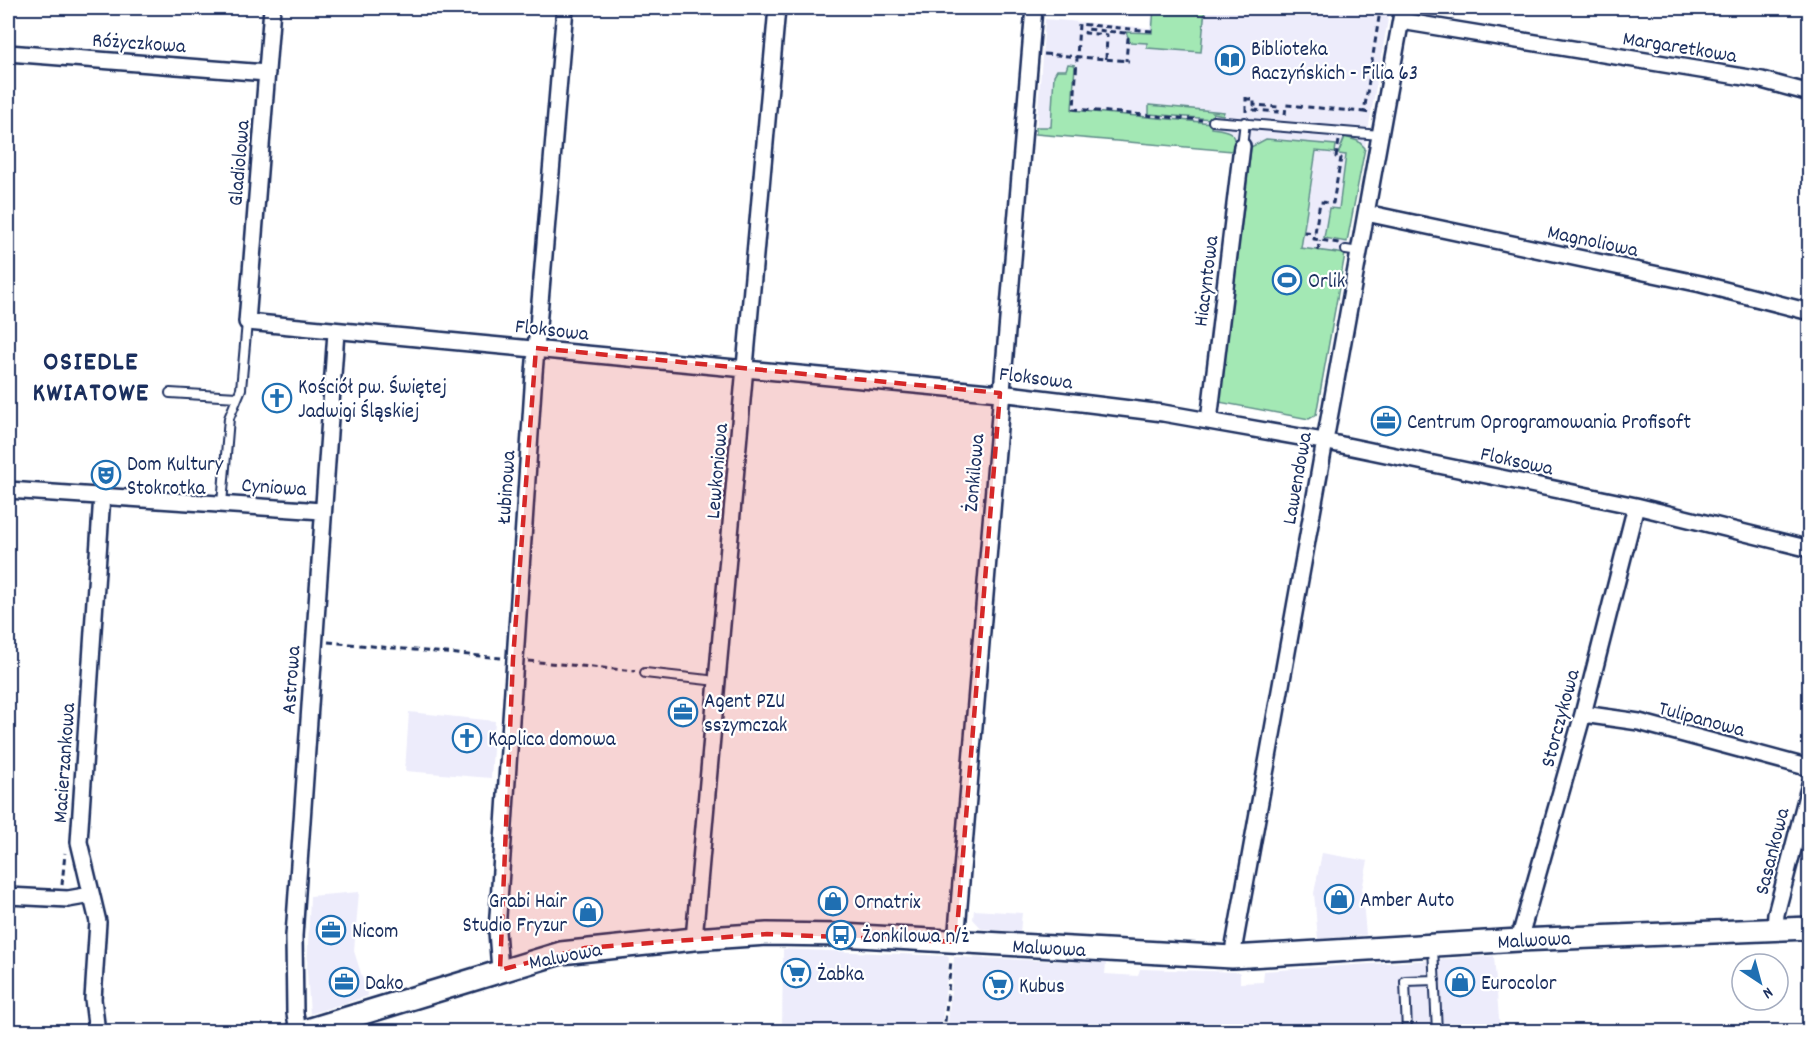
<svg xmlns="http://www.w3.org/2000/svg" width="1817" height="1039" viewBox="0 0 1817 1039" font-family="Dekko,sans-serif">
  <style>
    .built { fill: #edecfb }
    .green { fill: #a3e8b4; stroke: #5f8c89; stroke-width: 1.5 }
    .lines { fill: none; stroke-linecap: round; stroke-linejoin: round }
    .lane-casing { stroke: #1b2f5e; stroke-width: 12 }
    .street-casing { stroke: #1b2f5e; stroke-width: 20 }
    .secondary-casing { stroke: #1b2f5e; stroke-width: 26 }
    .path { stroke: #1b2f5e; stroke-width: 3; stroke-dasharray: 6 4.5; stroke-linecap: butt }
    .lane { stroke: #fff; stroke-width: 8 }
    .street { stroke: #fff; stroke-width: 15 }
    .secondary { stroke: #fff; stroke-width: 21 }
    .marked { fill: #d62828; fill-opacity: 0.2; stroke: #d62828; stroke-width: 4.5; stroke-dasharray: 12 8; stroke-linejoin: round }
    .labels { text-anchor: middle; stroke-width: 4.5; stroke-linejoin: round; paint-order: stroke }
    .street-label { font-size: 21px; fill: #1b2f5e; stroke: #fff }
    .poi-label { font-size: 21px; fill: #1b2f5e; stroke: #fff; text-anchor: start }
    .district-label { font-size: 27px; font-weight: bold; letter-spacing: 1.5px; fill: #1b2f5e; stroke: #fff }
  </style>
  <rect width="100%" height="100%" fill="#fff"/>
  <filter id="ink" filterUnits="userSpaceOnUse"><feTurbulence type="fractalNoise" baseFrequency=".0167" numOctaves="2"/><feDisplacementMap in="SourceGraphic" scale="12" xChannelSelector="R" yChannelSelector="G"/><feConvolveMatrix kernelMatrix="1 2 1 2 8 2 1 2 1" color-interpolation-filters="sRGB"/></filter>
  <g filter="url(#ink)">
    <path class="built" d="M1153,8H1390L1362,164L1346,162L1339,209L1329,208L1324,238L1347,242L1319,402L1254,147L1233,145L1232,151L1036,134L1045,19L1150,28Z
      M409,712L495,721L491,778L405,771Z
      M1322,853L1368,861L1362,889L1366,935L1318,939L1314,893Z
      M359,892L354,951L368,996L310,1014L307,970L310,896Z
      M974,910L1022,913L1020,932L982,929L973,919Z
      M783,949L947,956L949,958L941,1031H782Z
      M1494,956L1500,1031L947,1032L954,957L1106,963L1105,974L1138,976L1140,969L1240,972V983L1263,982L1264,971Z"/>
    <path class="green" d="M1154,8H1205L1201,52L1147,48V43L1130,42L1126,32L1152,33Z
      M1068,64L1075,65L1072,110L1212,123L1211,128C1224,130 1236,130 1236,145H1233L1232,151L1036,134V127H1051L1054,75L1057,70H1066Z
      M1149,105L1224,112L1223,115L1213,113L1212,119L1149,114Z
      M1345,137L1358,141L1365,148L1347,242L1324,238L1329,208L1339,209L1346,155L1338,154Z
      M1266,139L1336,145L1335,153L1316,151L1301,248L1345,254L1316,415L1309,419L1219,402L1251,147Z"/>
    <g class="lines">
      <g class="lane-casing">
        <path id="lane" d="M1213,121L1380,135
          M1242,146L1245,122
          M1346,250L1359,252
          M170,393L237,397
          M222,504L229,418L241,389L247,322
          M645,673L708,680
          M1433,947L1437,1032
          M1407,1032L1405,981L1435,980"/>
      </g>
      <g class="street-casing">
        <path id="street" d="M272,8L247,322L1000,393L1163,413L1323,441L1636,506L1810,549
          M1401,21L1762,80L1810,93
          M8,53L267,73
          M1366,213L1701,284L1810,312
          M1209,421L1242,146
          M8,490L322,511
          M1583,714L1639,722L1810,768
          M8,896L68,899L91,895
          M1775,929L1776,914L1810,784
          M694,939L777,8
          M1519,940L1583,714L1636,506
          M956,942L1034,8
          M1232,957L1403,8
          M500,970L497,931L534,373L565,8
          M97,1032L93,999L98,922L79,842L102,495
          M298,1032L295,1013L294,936L336,332"/>
      </g>
      <g class="secondary-casing">
        <path id="secondary" d="M301,1032L561,953L694,939L767,934L841,935L1232,957L1519,940L1810,928"/>
      </g>
      <path class="path" d="M1344,8L1380,11L1364,112L1370,113
        M1152,31L1079,24L1074,109L1202,120
        M1044,54L1129,61
        M1106,59L1107,35L1085,33L1086,29L1125,33L1128,38L1126,61
        M1246,99H1254V105L1279,107L1278,112L1254,110V114
        M1246,112V97
        M1285,115L1286,105L1364,112
        M1339,141L1336,157L1341,158L1333,203L1320,202L1314,239L1339,243
        M1304,232L1315,233
        M1318,251L1320,240
        M328,642L501,658
        M528,661L635,671
        M62,885L65,853
        M944,1032L951,960"/>
      <use href="#lane" class="lane"/>
      <use href="#street" class="street"/>
      <use href="#secondary" class="secondary"/>
    </g>
  </g>
  <path class="marked" d="M536,348L1000,393L956,942L767,934L585,948L500,970L513,659Z"/>
  <defs>
    <g id="library-ring" transform="scale(1.5)"><circle r="9.5" fill="#fff" stroke="#1f6fb2" stroke-width="1.5"/><path d="M-6-4Q-3-5.5-.7-3.5V5Q-3 3-6 4ZM6-4Q3-5.5 .7-3.5V5Q3 3 6 4Z" fill="#1f6fb2"/></g>
    <g id="stadium-ring" transform="scale(1.5)"><circle r="9.5" fill="#fff" stroke="#1f6fb2" stroke-width="1.5"/><path d="M0-5a6.5 5 0 1 0 0 10a6.5 5 0 1 0 0-10ZM-3.5-1.8h7v3.6h-7Z" fill="#1f6fb2"/></g>
    <g id="church-ring" transform="scale(1.5)"><circle r="9.5" fill="#fff" stroke="#1f6fb2" stroke-width="1.5"/><path d="M-1.2-6h2.4v3.5h3.3v2.4h-3.3V6h-2.4V-.1h-3.3v-2.4h3.3Z" fill="#1f6fb2"/></g>
    <g id="office-ring" transform="scale(1.5)"><circle r="9.5" fill="#fff" stroke="#1f6fb2" stroke-width="1.5"/><path d="M-6-3h4V-5.5h4V-3h4V5H-6ZM-1-4.5V-3h2v-1.5ZM-6 0V1H6V0Z" fill="#1f6fb2"/></g>
    <g id="theatre-ring" transform="scale(1.5)"><circle r="9.5" fill="#fff" stroke="#1f6fb2" stroke-width="1.5"/><path d="M-5-5.5Q0-4 5-5.5V0Q5 5 0 6Q-5 5-5 0ZM-3.3-2.5H-1v1.5H-3.3ZM1-2.5H3.3v1.5H1ZM-2.8 1Q0 5.5 2.8 1Z" fill="#1f6fb2"/></g>
    <g id="shop-ring" transform="scale(1.5)"><circle r="9.5" fill="#fff" stroke="#1f6fb2" stroke-width="1.5"/><path d="M-5-2.5h2.3a2.7 3.5 0 0 1 5.4 0H5L5.5 6h-11ZM-1.5-2.5h3a1.5 2.3 0 0 0-3 0Z" fill="#1f6fb2"/></g>
    <g id="bus-ring" transform="scale(1.5)"><circle r="9.5" fill="#fff" stroke="#1f6fb2" stroke-width="1.5"/><path d="M-5-6H5V4H4V6H2V4H-2V6H-4V4H-5ZM-3.5-4V0h7V-4ZM-3.5 1.2v1.5H-2V1.2ZM2 1.2v1.5H3.5V1.2Z" fill="#1f6fb2"/></g>
    <g id="supermarket-ring" transform="scale(1.5)"><circle r="9.5" fill="#fff" stroke="#1f6fb2" stroke-width="1.5"/><path d="M-6-5.5h2.5l.6 2H6L4.5 2H-2.5L-4.4-4H-6ZM-1.5 3.2a1.3 1.3 0 1 0 .1 0ZM3 3.2a1.3 1.3 0 1 0 .1 0Z" fill="#1f6fb2"/></g>
  </defs>
  <g fill-rule="evenodd">
    <use href="#library-ring" x="1230" y="60"/>
    <use href="#stadium-ring" x="1287" y="280"/>
    <use href="#church-ring" x="277" y="398"/>
    <use href="#office-ring" x="1386" y="421"/>
    <use href="#theatre-ring" x="106" y="475"/>
    <use href="#office-ring" x="683" y="712"/>
    <use href="#church-ring" x="467" y="738"/>
    <use href="#shop-ring" x="1339" y="899"/>
    <use href="#shop-ring" x="833" y="901"/>
    <use href="#shop-ring" x="588" y="912"/>
    <use href="#office-ring" x="331" y="930"/>
    <use href="#bus-ring" x="841" y="935"/>
    <use href="#supermarket-ring" x="796" y="973"/>
    <use href="#office-ring" x="344" y="982"/>
    <use href="#shop-ring" x="1460" y="982"/>
    <use href="#supermarket-ring" x="998" y="985"/>
  </g>
  <g class="labels">
    <g class="street-label">
      <text transform="translate(139 42) rotate(4)" y="7">Różyczkowa</text>
      <text transform="translate(1680 46) rotate(9)" y="7">Margaretkowa</text>
      <text transform="translate(238 163) rotate(-85)" y="7">Gladiolowa</text>
      <text transform="translate(1593 240) rotate(12)" y="7">Magnoliowa</text>
      <text transform="translate(1205 281) rotate(-83)" y="7">Hiacyntowa</text>
      <text transform="translate(552 329) rotate(6)" y="7">Floksowa</text>
      <text transform="translate(1036 377) rotate(7)" y="7">Floksowa</text>
      <text transform="translate(1517 460) rotate(12)" y="7">Floksowa</text>
      <text transform="translate(716 471) rotate(-85)" y="7">Lewkoniowa</text>
      <text transform="translate(973 473) rotate(-85)" y="7">Żonkilowa</text>
      <text transform="translate(1296 478) rotate(-80)" y="7">Lawendowa</text>
      <text transform="translate(274 486) rotate(4)" y="7">Cyniowa</text>
      <text transform="translate(505 487) rotate(-86)" y="7">Łubinowa</text>
      <text transform="translate(290 680) rotate(-86)" y="7">Astrowa</text>
      <text transform="translate(1559 718) rotate(-75)" y="7">Storczykowa</text>
      <text transform="translate(1702 718) rotate(15)" y="7">Tulipanowa</text>
      <text transform="translate(63 763) rotate(-86)" y="7">Macierzankowa</text>
      <text transform="translate(1771 851) rotate(-76)" y="7">Sasankowa</text>
      <text transform="translate(1534 939) rotate(-3)" y="7">Malwowa</text>
      <text transform="translate(1049 947) rotate(3)" y="7">Malwowa</text>
      <text transform="translate(565 955) rotate(-11)" y="7">Malwowa</text>
    </g>
    <g class="poi-label">
      <text x="1251" y="55">Biblioteka<tspan x="1251" dy="24">Raczyńskich - Filia 63</tspan></text>
      <text x="1308" y="287">Orlik</text>
      <text x="298" y="393">Kościół pw. Świętej<tspan x="298" dy="24">Jadwigi Śląskiej</tspan></text>
      <text x="1407" y="428">Centrum Oprogramowania Profisoft</text>
      <text x="127" y="470">Dom Kultury<tspan x="127" dy="24">Stokrotka</tspan></text>
      <text x="704" y="707">Agent PZU<tspan x="704" dy="24">sszymczak</tspan></text>
      <text x="488" y="745">Kaplica domowa</text>
      <text x="1360" y="906">Amber Auto</text>
      <text x="567" y="907" text-anchor="end">Grabi Hair<tspan x="567" dy="24">Studio Fryzur</tspan></text>
      <text x="854" y="908">Ornatrix</text>
      <text x="352" y="937">Nicom</text>
      <text x="862" y="942">Żonkilowa n/ż</text>
      <text x="817" y="980">Żabka</text>
      <text x="365" y="989">Dako</text>
      <text x="1481" y="989">Eurocolor</text>
      <text x="1019" y="992">Kubus</text>
    </g>
    <g class="district-label">
      <text x="91" y="369">OSIEDLE<tspan x="91" dy="31">KWIATOWE</tspan></text>
    </g>
  </g>
  <rect width="1817" height="1039" fill="none" stroke="#fff" stroke-width="30"/>
  <rect x="15" y="15" width="1787" height="1009" fill="none" stroke="#1b2f5e" stroke-width="2" filter="url(#ink)"/>
  <g transform="translate(1760 982) rotate(144)"><circle r="28" fill="#ffffff" stroke="#a4acbf" stroke-width="1.5"/>
  <path d="M0-4.5L10 22L0 15L-10 22Z" fill="#1f6fb2"/>
  <text y="-9" font-size="16" font-weight="bold" text-anchor="middle" fill="#1b2f5e">N</text>
  </g>
</svg>
